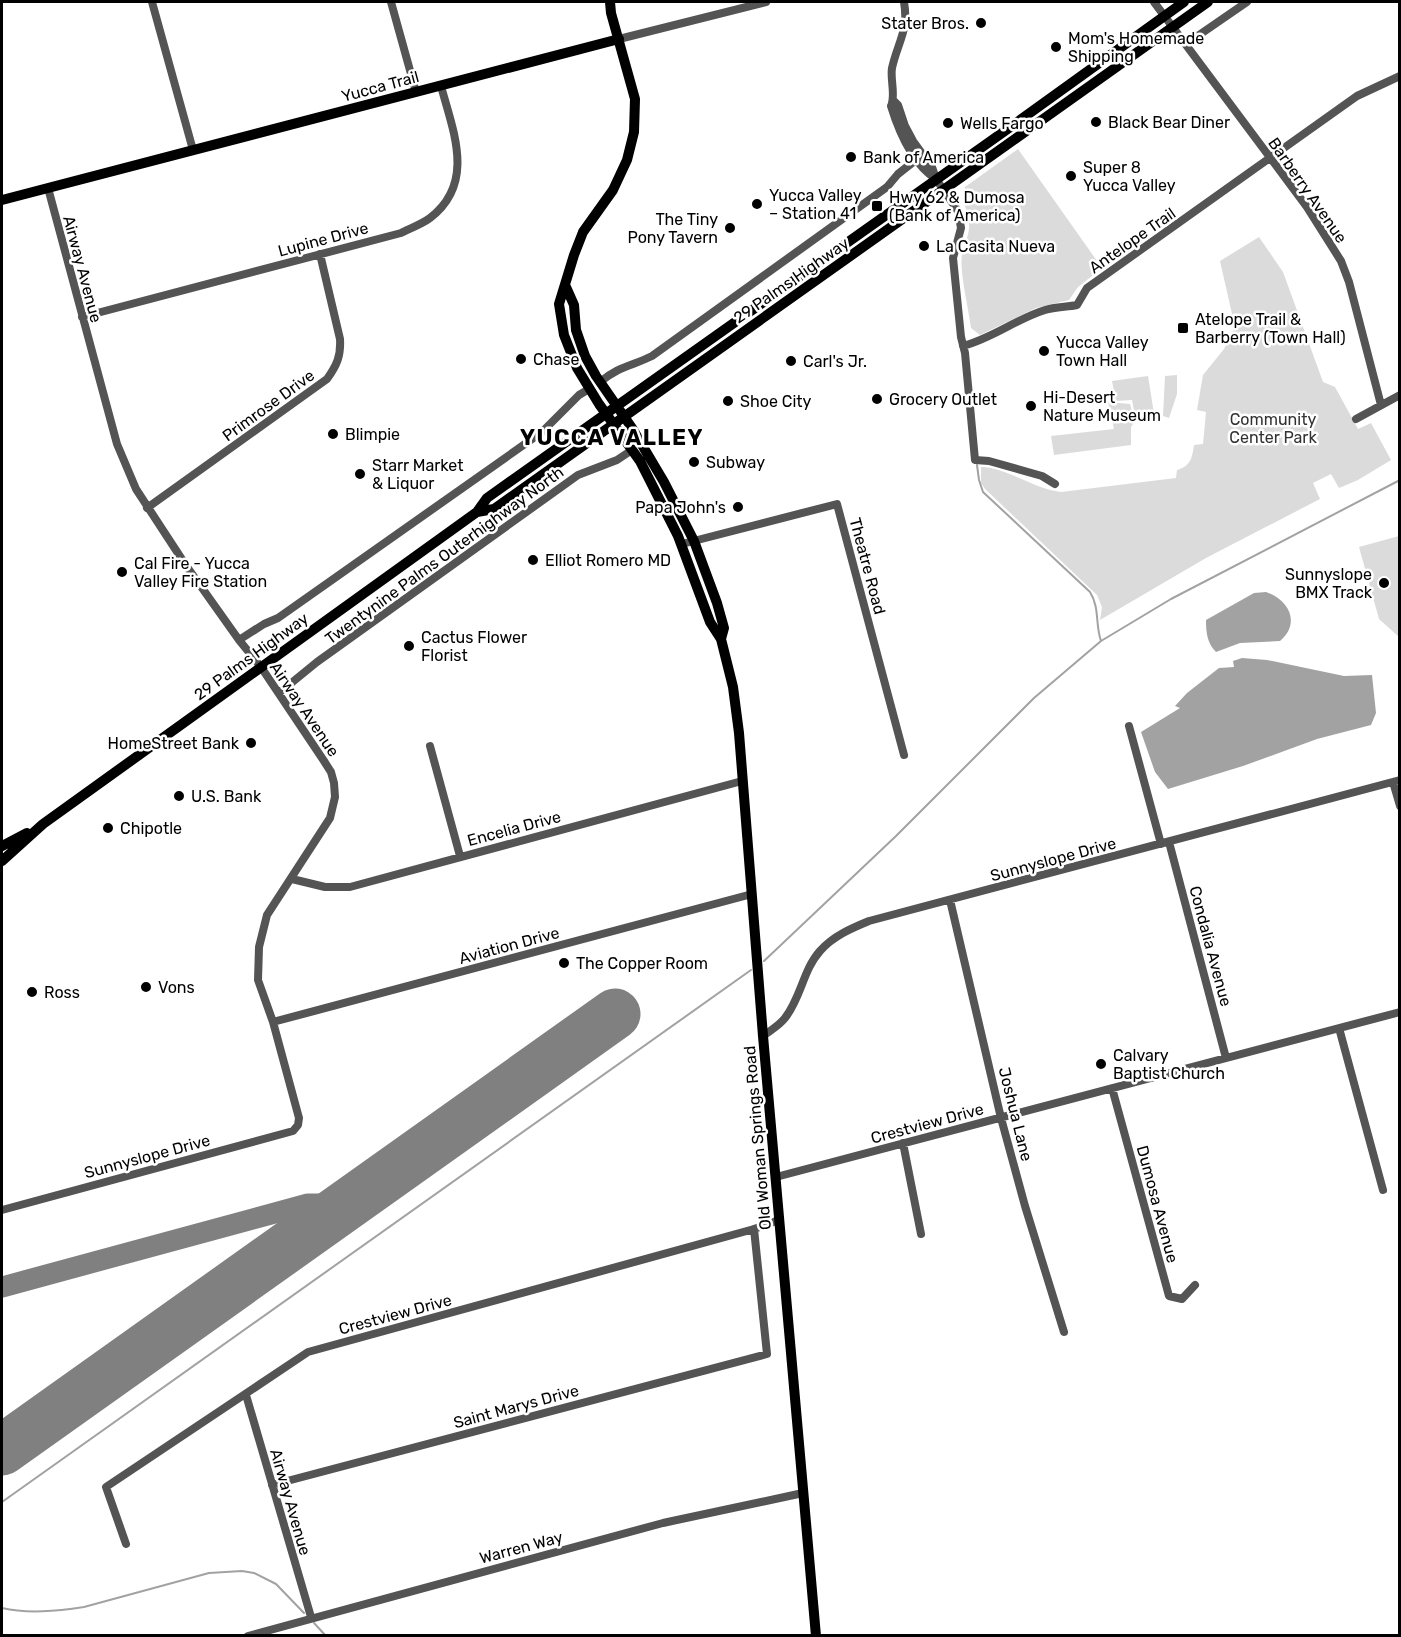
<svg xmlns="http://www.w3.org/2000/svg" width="1401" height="1637" viewBox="0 0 1401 1637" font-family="Rubik,sans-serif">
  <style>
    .green { fill: #dbdbdb }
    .water { fill: #a2a2a2 }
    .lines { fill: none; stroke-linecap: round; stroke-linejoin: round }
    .stream { stroke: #a2a2a2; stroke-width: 2 }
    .taxiway { stroke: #808080; stroke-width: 21 }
    .runway { stroke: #808080; stroke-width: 51 }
    .minor { stroke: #545454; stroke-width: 8 }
    .major { stroke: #000; stroke-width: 10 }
    .poi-dot { fill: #000; stroke: #fff; stroke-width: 2 }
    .labels { text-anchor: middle; stroke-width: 5; stroke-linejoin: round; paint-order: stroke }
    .poi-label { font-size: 16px; fill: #000; stroke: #fff; text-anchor: start }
    .street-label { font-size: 16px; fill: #000; stroke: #fff }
    .park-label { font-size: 16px; fill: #323232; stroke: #fff }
    .district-label { font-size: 22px; font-weight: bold; letter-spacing: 1.5px; fill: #000; stroke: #fff }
  </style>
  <rect width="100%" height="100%" fill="#fff"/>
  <path class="green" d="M1018,149L1102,268L1078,287L1069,300L1036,308L980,335L971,328C969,310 959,271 962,254C964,243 970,235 969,223C968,211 960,198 965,187Z
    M1259,237L1283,272L1323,382L1335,387L1358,429L1371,423L1391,460L1358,480L1339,488L1331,474L1313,483L1320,499L1206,558L1100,620L1102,607L1097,595L985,489L981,483V467C1009,468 1033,489 1061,492L1176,478L1177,470C1191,466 1192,458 1194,445L1203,444L1206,412L1197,410L1203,375L1224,349L1235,327L1220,261Z
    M1177,375V394L1169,418L1163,416L1165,376Z
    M1148,376L1155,420L1136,421L1132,400L1116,401L1112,381Z
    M1108,402L1130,404L1135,421L1131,427V445L1054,455L1051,436L1114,429Z
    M1399,536H1400L1399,637L1379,619L1359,547Z"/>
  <path class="water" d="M1266,592C1289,600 1301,623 1280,641L1240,643L1216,652C1207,643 1206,632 1206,620L1254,593Z
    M1242,658L1267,660L1344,676L1372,675L1376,713L1371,725L1317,739L1243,766L1168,789L1155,772L1141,732L1180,708L1175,706L1187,693L1219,668L1234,667L1233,661Z"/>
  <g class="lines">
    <path class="stream" d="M977,465L979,480L983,492L1090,592C1100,608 1095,624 1101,641
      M764,961L896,836L1034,698L1101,641L1171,599L1400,480
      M2,1502L751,970
      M2,1608C28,1614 57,1611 84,1607L209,1573L242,1571L254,1573L276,1584L304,1613
      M314,1623L326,1636"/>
    <path class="taxiway" d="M2,1287L308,1204H326L334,1213"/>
    <path class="runway" d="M2,1450L615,1014"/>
    <path class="minor" d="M152,2L193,150
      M391,2L416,92
      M904,2C909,31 898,41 892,68C890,80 896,95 891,106C899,132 913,164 936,179
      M1154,2L1307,207L1341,261L1349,282L1381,405
      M619,39L766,2
      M1186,44L1247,2
      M894,101L898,105L905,126L913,141L932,167L936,179L958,211L961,228L953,258L961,337L965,353L975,460L989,461L1042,476L1055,484
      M82,317L401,233C411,228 422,224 430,218C476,183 453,131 441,86
      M963,346C993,338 1016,319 1045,310C1055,307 1067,307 1077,305L1087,288L1357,96L1400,76
      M600,382C619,366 632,366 652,356L887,187L898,174L917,159
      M1356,419L1400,395
      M147,508L327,379C337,365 341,356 340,339L320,254
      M682,544L837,504L904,755
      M239,640L264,624L278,618L542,432L579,395L589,389
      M279,693L317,662L578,475L617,460L632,450
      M1129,726L1161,844
      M430,746L460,856
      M1393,782L1400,806
      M1169,842L1226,1058
      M292,879L325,887H350L742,781
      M950,900L1001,1118L1025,1206L1064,1332
      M273,1022L752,894
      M1339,1028L1383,1190
      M763,1036C771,1030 780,1025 785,1018C801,998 803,970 820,951C833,936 852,928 869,921L1400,780
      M1112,1088L1169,1296L1182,1299L1195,1285
      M903,1143L921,1234
      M776,1177L1400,1012
      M2,1210L293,1131L298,1125L299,1118L273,1022L258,980L259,947L267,915L330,818L335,797L334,783L331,772L324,761L261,667L239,640L185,564L136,489L117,444L48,188
      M246,1395L311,1617
      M272,1485L767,1354L754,1229
      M126,1544L106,1487L308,1352L754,1229L779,1220
      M248,1636L663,1523L803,1493"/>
    <path class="major" d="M610,2L611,13L635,99L634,132L627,160L613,190L583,232L574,255L559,304L564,335L577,368L599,404L640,461L678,536L710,622L721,639L733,687L739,733L763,1036L816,1636
      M2,200L619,39
      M566,287L574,305L576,330L585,356L596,376L632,428L664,482L694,541L717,603L724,628L721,639
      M477,512L494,509L1208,2
      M2,846L27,833
      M2,861L43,824L477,512L487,498L1016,123L1184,2"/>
  </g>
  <g class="poi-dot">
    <circle cx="981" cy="23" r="6"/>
    <circle cx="1056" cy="47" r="6"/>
    <circle cx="1096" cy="122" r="6"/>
    <circle cx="948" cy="123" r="6"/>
    <circle cx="851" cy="157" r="6"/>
    <circle cx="1071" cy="176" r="6"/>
    <circle cx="757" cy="204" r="6"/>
    <rect x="871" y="200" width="12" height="12" rx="3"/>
    <circle cx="730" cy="228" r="6"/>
    <circle cx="924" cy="246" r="6"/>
    <rect x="1177" y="322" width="12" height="12" rx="3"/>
    <circle cx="1044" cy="351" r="6"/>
    <circle cx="521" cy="359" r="6"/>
    <circle cx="791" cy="361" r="6"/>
    <circle cx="877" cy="399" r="6"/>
    <circle cx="728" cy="401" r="6"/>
    <circle cx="1031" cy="406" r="6"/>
    <circle cx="333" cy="434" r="6"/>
    <circle cx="694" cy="462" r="6"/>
    <circle cx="360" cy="474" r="6"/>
    <circle cx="738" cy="507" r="6"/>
    <circle cx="533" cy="560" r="6"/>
    <circle cx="122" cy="572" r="6"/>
    <circle cx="1384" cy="583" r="6"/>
    <circle cx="409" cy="646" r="6"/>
    <circle cx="251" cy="743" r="6"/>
    <circle cx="179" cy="796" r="6"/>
    <circle cx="108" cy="828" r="6"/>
    <circle cx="564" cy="963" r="6"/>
    <circle cx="146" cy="987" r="6"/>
    <circle cx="32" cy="992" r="6"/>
    <circle cx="1101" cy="1064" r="6"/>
  </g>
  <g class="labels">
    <g class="poi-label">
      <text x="969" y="29" text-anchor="end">Stater Bros.</text>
      <text x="1068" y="44">Mom's Homemade<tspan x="1068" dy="18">Shipping</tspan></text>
      <text x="1108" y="128">Black Bear Diner</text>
      <text x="960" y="129">Wells Fargo</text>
      <text x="863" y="163">Bank of America</text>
      <text x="1083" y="173">Super 8<tspan x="1083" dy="18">Yucca Valley</tspan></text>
      <text x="769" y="201">Yucca Valley<tspan x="769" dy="18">– Station 41</tspan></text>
      <text x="889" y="203">Hwy 62 &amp; Dumosa<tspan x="889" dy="18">(Bank of America)</tspan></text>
      <text x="718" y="225" text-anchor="end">The Tiny<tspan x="718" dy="18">Pony Tavern</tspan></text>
      <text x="936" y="252">La Casita Nueva</text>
      <text x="1195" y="325">Atelope Trail &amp;<tspan x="1195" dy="18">Barberry (Town Hall)</tspan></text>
      <text x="1056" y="348">Yucca Valley<tspan x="1056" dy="18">Town Hall</tspan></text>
      <text x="533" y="365">Chase</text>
      <text x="803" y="367">Carl's Jr.</text>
      <text x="1043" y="403">Hi-Desert<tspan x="1043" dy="18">Nature Museum</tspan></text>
      <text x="889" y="405">Grocery Outlet</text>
      <text x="740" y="407">Shoe City</text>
      <text x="345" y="440">Blimpie</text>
      <text x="706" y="468">Subway</text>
      <text x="372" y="471">Starr Market<tspan x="372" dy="18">&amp; Liquor</tspan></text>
      <text x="726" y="513" text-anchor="end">Papa John's</text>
      <text x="545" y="566">Elliot Romero MD</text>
      <text x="134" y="569">Cal Fire - Yucca<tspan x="134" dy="18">Valley Fire Station</tspan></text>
      <text x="1372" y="580" text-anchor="end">Sunnyslope<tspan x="1372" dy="18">BMX Track</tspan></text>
      <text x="421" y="643">Cactus Flower<tspan x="421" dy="18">Florist</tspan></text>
      <text x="239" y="749" text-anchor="end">HomeStreet Bank</text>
      <text x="191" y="802">U.S. Bank</text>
      <text x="120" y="834">Chipotle</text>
      <text x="576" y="969">The Copper Room</text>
      <text x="158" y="993">Vons</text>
      <text x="44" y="998">Ross</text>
      <text x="1113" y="1061">Calvary<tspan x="1113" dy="18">Baptist Church</tspan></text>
    </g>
    <g class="street-label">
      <text transform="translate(380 86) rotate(-15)" y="6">Yucca Trail</text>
      <text transform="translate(1308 190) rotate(55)" y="6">Barberry Avenue</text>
      <text transform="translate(323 239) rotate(-15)" y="6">Lupine Drive</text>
      <text transform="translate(1132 240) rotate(-35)" y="6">Antelope Trail</text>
      <text transform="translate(83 269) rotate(75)" y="6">Airway Avenue</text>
      <text transform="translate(791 280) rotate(-35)" y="6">29 Palms Highway</text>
      <text transform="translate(268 405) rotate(-36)" y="6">Primrose Drive</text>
      <text transform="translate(444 555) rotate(-36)" y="6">Twentynine Palms Outerhighway North</text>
      <text transform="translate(868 566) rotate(75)" y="6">Theatre Road</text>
      <text transform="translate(251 656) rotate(-36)" y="6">29 Palms Highway</text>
      <text transform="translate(305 709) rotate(56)" y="6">Airway Avenue</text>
      <text transform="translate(514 828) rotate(-15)" y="6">Encelia Drive</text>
      <text transform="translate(1053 859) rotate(-15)" y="6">Sunnyslope Drive</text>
      <text transform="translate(509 945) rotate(-15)" y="6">Aviation Drive</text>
      <text transform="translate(1211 946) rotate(75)" y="6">Condalia Avenue</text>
      <text transform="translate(1016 1114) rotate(76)" y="6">Joshua Lane</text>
      <text transform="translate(927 1123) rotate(-15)" y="6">Crestview Drive</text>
      <text transform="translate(757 1138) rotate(-95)" y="6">Old Woman Springs Road</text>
      <text transform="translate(147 1156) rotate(-15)" y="6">Sunnyslope Drive</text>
      <text transform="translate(1158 1204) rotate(75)" y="6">Dumosa Avenue</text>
      <text transform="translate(395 1314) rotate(-15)" y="6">Crestview Drive</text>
      <text transform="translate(516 1406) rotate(-15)" y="6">Saint Marys Drive</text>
      <text transform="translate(291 1502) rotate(74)" y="6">Airway Avenue</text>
      <text transform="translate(521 1547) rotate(-15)" y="6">Warren Way</text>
    </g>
    <g class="park-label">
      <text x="1273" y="425">Community<tspan x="1273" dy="18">Center Park</tspan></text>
    </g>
    <g class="district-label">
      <text x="612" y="445">YUCCA VALLEY</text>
    </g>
  </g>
  <rect width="1401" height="1637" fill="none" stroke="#000000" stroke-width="6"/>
</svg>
